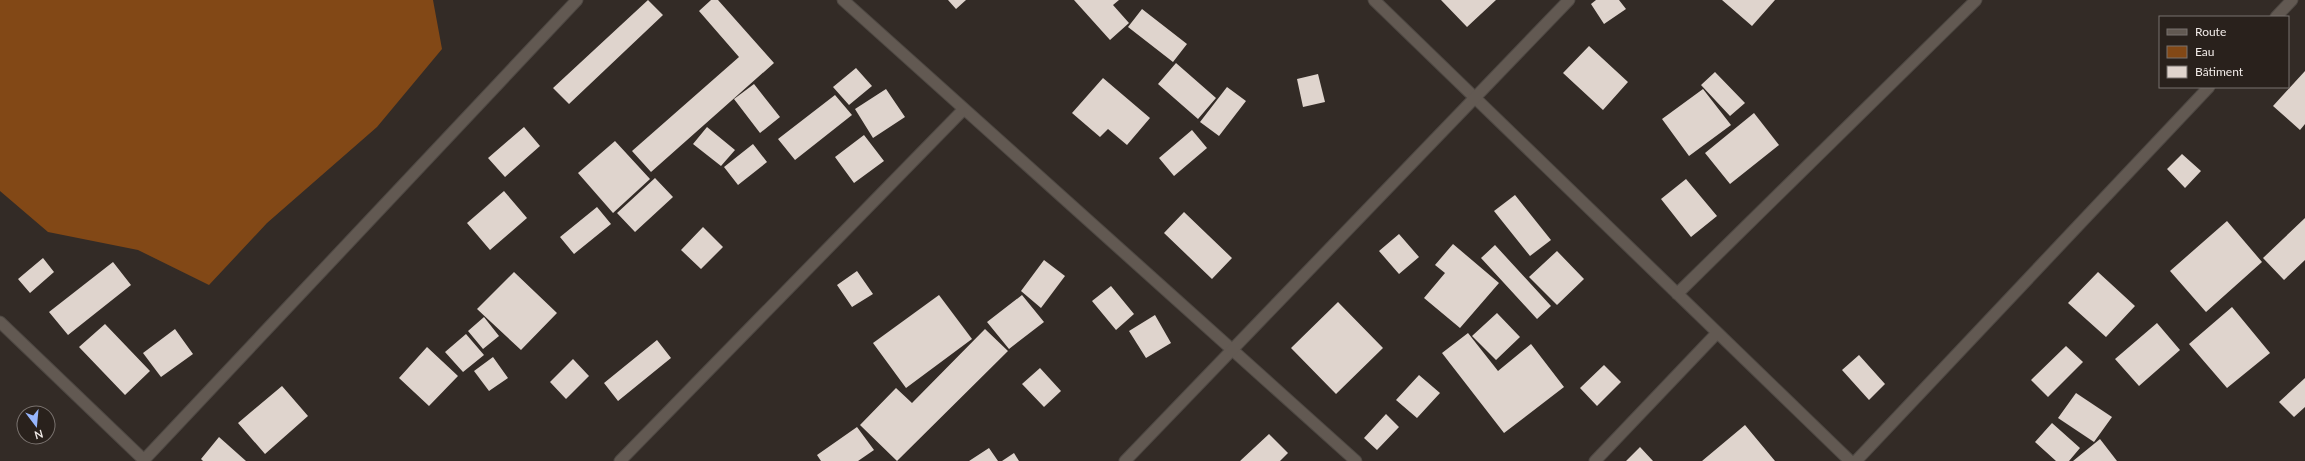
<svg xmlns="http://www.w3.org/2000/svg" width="2305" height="461" viewBox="0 0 2305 461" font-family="Lato,sans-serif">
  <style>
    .water { fill: #824816 }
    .building { fill: #dfd4cd }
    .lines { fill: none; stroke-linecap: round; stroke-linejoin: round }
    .minor-casing { stroke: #4e4843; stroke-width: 13 }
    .tertiary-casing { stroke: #4e4843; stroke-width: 13 }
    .minor { stroke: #625952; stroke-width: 11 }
    .tertiary { stroke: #625952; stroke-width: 11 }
  </style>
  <rect width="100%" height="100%" fill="#332b26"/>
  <path class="water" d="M0,0H433L442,49L377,127L267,223L209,285L138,250L48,232L0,191Z"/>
  <path class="building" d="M648,0L663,15L569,104L553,88Z
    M711,0H718L774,63L651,172L632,151L739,57L699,11Z
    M948,0H966L956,9Z
    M1074,0H1119L1113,5L1129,23L1110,40Z
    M1441,0H1496L1467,27Z
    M1596,0H1619L1626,9L1604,24L1591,4Z
    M1722,0H1775L1752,26Z
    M1142,9L1187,44L1173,62L1128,27Z
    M1589,46L1628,82L1603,110L1563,73Z
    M1176,63L1216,98L1198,119L1158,84Z
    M856,68L872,86L849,105L833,87Z
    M2305,71V124L2300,130L2273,106Z
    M1715,72L1745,103L1730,116L1701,85Z
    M1318,74L1325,102L1303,107L1297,79Z
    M1103,78L1150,118L1127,145L1108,129L1100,137L1072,113Z
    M754,84L780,117L760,133L734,99Z
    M1227,87L1246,101L1219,136L1200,122Z
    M886,89L905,117L873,138L855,109Z
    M1703,89L1731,125L1689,156L1662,119Z
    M835,95L852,115L795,160L778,139Z
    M1754,113L1779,145L1730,184L1705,153Z
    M524,127L540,146L505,177L488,158Z
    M707,127L735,150L721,166L693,144Z
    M1192,130L1207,148L1174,176L1159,158Z
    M864,135L884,161L854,183L835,157Z
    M615,141L650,179L613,213L578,173Z
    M753,144L767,162L738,185L724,167Z
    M2182,154L2201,171L2185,188L2167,169Z
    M655,178L673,197L635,232L617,213Z
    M1686,179L1717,216L1691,237L1661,199Z
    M504,191L527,218L490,250L467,223Z
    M1515,195L1551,240L1530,256L1494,211Z
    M597,207L611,224L574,254L560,237Z
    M1184,212L1232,258L1212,279L1164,233Z
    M2305,218V260L2284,280L2263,258Z
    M2227,221L2262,262L2206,312L2170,271Z
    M703,227L723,247L701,269L681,250Z
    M1399,234L1419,257L1399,274L1379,251Z
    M1453,244L1499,283L1460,328L1424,298L1445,273L1435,265Z
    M1495,245L1551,306L1537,319L1481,258Z
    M1557,251L1584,279L1557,305L1529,277Z
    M43,258L54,272L30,293L18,279Z
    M1044,260L1065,276L1041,308L1021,291Z
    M113,262L131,285L68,335L49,312Z
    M857,271L873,294L852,307L837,285Z
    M514,272L557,313L521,350L477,309Z
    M2098,272L2135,306L2106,337L2068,303Z
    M1111,286L1134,314L1116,330L1092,301Z
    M939,295L972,339L906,388L873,343Z
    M1022,295L1044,322L1009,349L987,322Z
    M1338,302L1383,348L1336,394L1291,348Z
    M2232,307L2270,353L2227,388L2189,344Z
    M1497,313L1520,337L1496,360L1472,336Z
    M1155,315L1171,343L1146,358L1129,331Z
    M484,317L499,336L483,349L468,331Z
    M2157,323L2180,350L2139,386L2115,359Z
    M105,324L150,371L125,395L79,347Z
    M175,329L193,354L161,377L143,353Z
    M985,329L1008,351L897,461L860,425L896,388L912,403Z
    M1468,333L1498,371L1531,344L1564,387L1504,433L1442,353Z
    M466,334L484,355L463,372L445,352Z
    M657,340L671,358L618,401L604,383Z
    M2066,346L2083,362L2048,397L2031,380Z
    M427,347L458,376L429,406L399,378Z
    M1859,355L1885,384L1869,400L1842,370Z
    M493,357L508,378L489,391L474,371Z
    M573,359L589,376L566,399L550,382Z
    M1604,365L1621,382L1597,406L1580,388Z
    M1040,368L1061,391L1044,407L1022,384Z
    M1419,375L1440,393L1417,418L1396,400Z
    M2305,378V407L2294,417L2279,402Z
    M282,386L308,416L265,454L238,423Z
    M2076,393L2112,417L2094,442L2058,418Z
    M1386,414L1399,427L1377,450L1364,438Z
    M2052,423L2080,448L2069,461H2056L2035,442Z
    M1745,425L1775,461H1702Z
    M857,427L874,450L858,461H821L817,455Z
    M1269,434L1288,453L1280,461H1240Z
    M219,437L246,461H203L201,459Z
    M2100,439L2117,461H2073Z
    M1640,447L1653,461H1626Z
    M989,448L998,461H969Z
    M1014,453L1019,461H1002Z"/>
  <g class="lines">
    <g class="minor-casing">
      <path id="minor" d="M843,0L1356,461
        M1374,0L1850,461
        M2276,17L2292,0
        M1677,294L1976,0
        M0,322L145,461
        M143,461L577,0
        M620,461L964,109
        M1595,461L1717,333
        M1856,461L2209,87"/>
    </g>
    <g class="tertiary-casing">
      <path id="tertiary" d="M1125,461L1569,0"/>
    </g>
    <use href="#minor" class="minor"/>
    <use href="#tertiary" class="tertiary"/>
  </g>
  <rect x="2159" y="16" width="130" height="72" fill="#29211c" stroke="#79726e"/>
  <rect x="2167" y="29" width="20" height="6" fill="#625952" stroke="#79726e"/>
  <text x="2195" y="36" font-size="12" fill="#f1ebe8">Route</text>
  <rect x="2167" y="46" width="20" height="12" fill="#824816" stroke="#79726e"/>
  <text x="2195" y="56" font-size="12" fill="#f1ebe8">Eau</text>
  <rect x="2167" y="66" width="20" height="12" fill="#dfd4cd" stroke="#79726e"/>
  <text x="2195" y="76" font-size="12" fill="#f1ebe8">Bâtiment</text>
  <g transform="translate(36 425) rotate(164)"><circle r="19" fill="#29211c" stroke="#79726e"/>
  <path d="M0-3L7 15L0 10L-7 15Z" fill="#97b6fd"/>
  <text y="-6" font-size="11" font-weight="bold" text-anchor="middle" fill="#f1ebe8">N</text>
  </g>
</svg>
